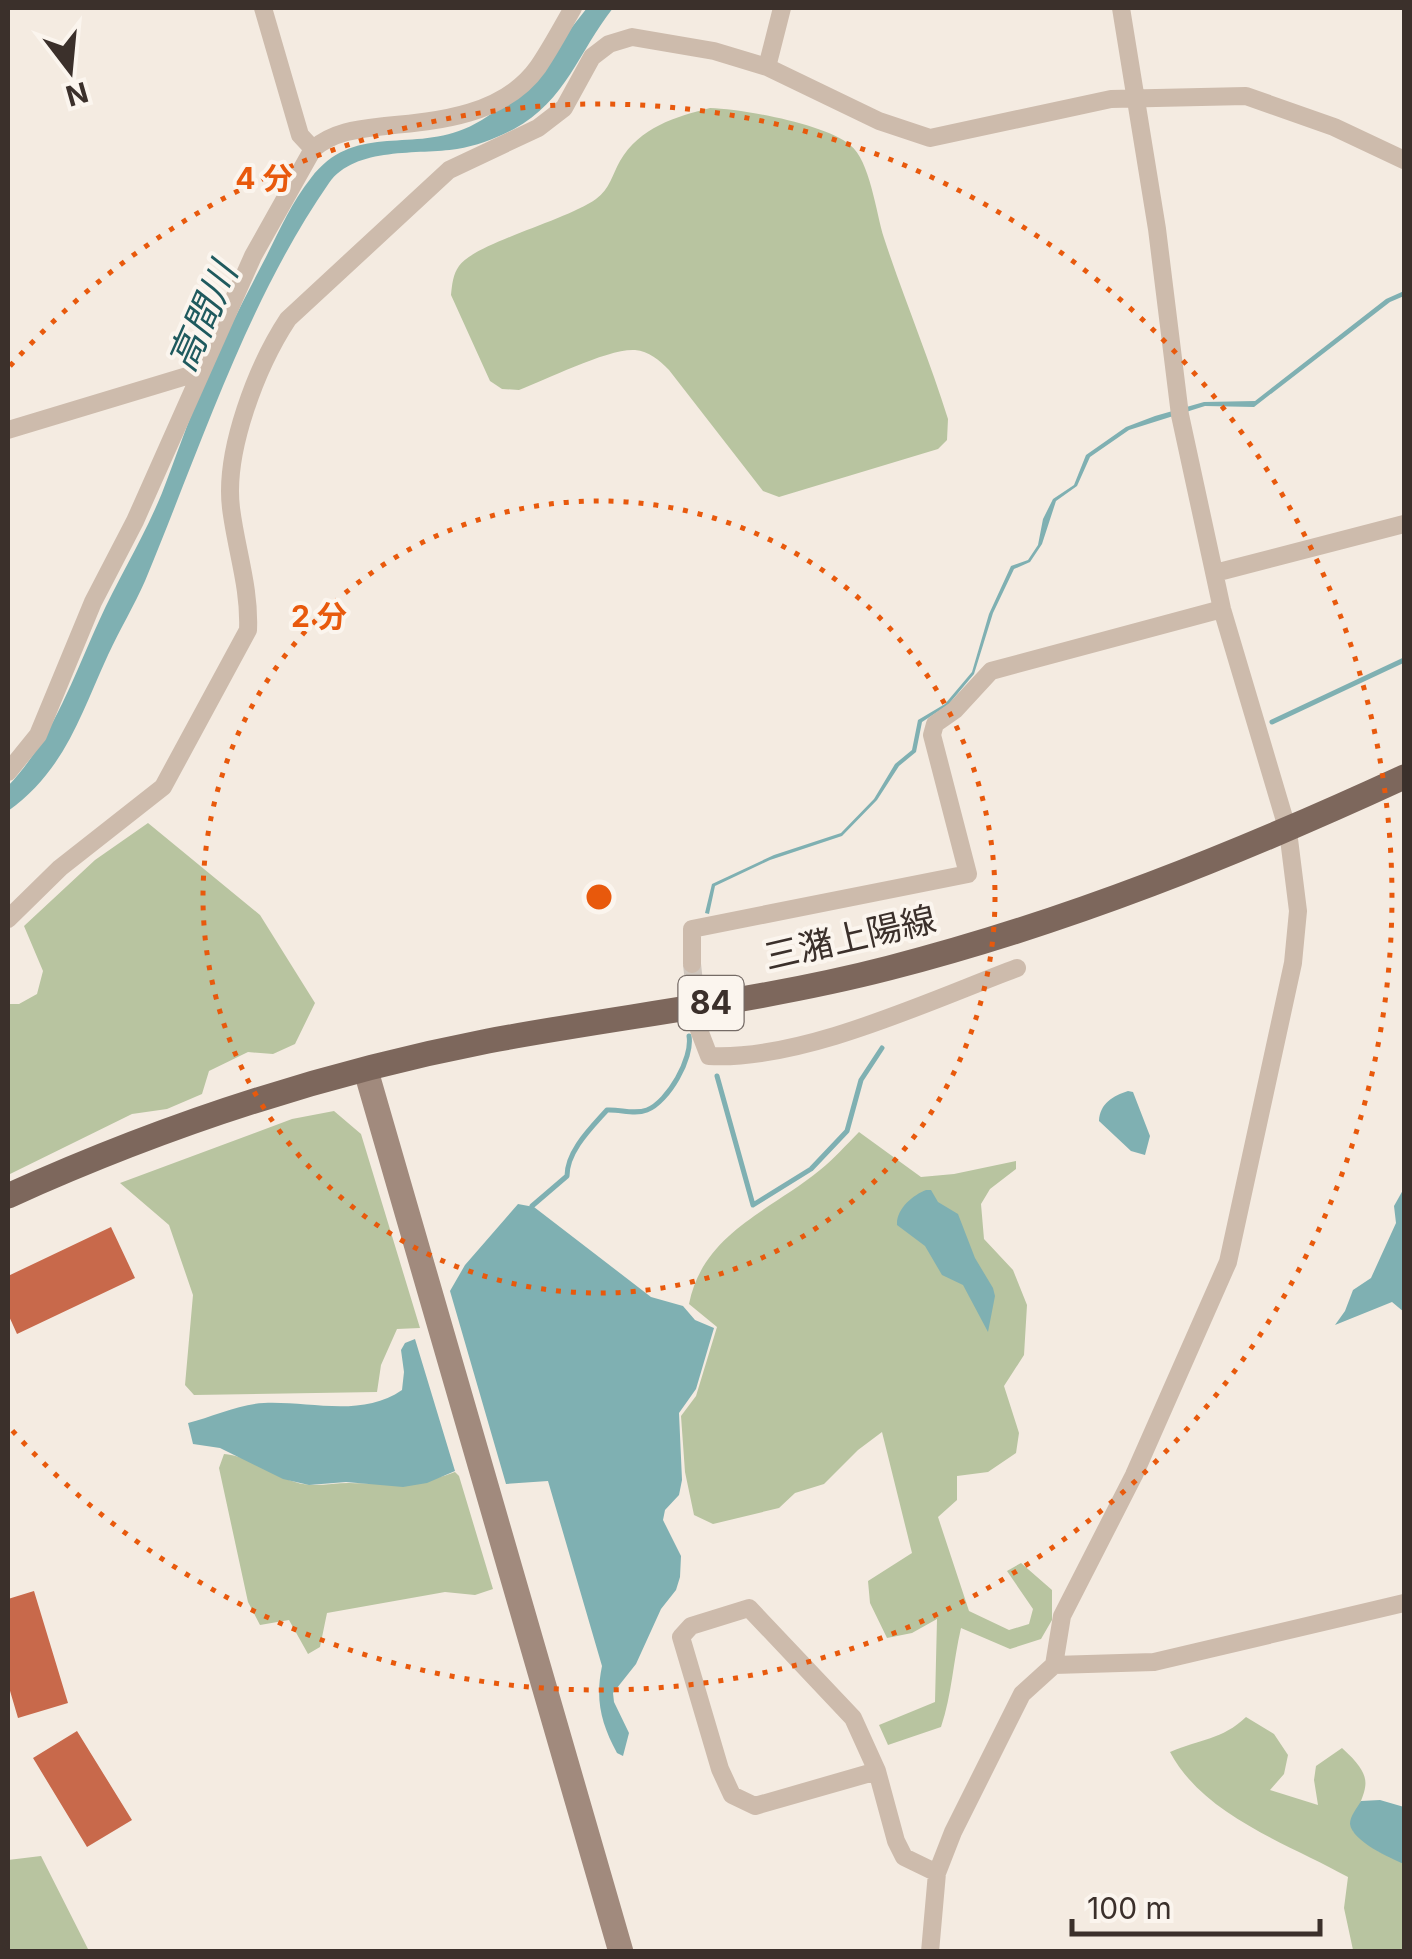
<svg xmlns="http://www.w3.org/2000/svg" width="1412" height="1959" viewBox="0 0 1412 1959" font-family="Inter,'Noto Sans JP',sans-serif">
  <style>
    .green { fill: #b8c4a0 }
    .water { fill: #7fb0b2 }
    .lines { fill: none; stroke-linecap: round; stroke-linejoin: round }
    .stream { stroke: #7fb0b2; stroke-width: 5 }
    .building { fill: #c8694b }
    .street-tunnel { stroke: #cfc6bd; stroke-width: 18; stroke-dasharray: 18 9; stroke-linecap: butt }
    .street { stroke: #cdbbac; stroke-width: 18 }
    .secondary { stroke: #a18a7d; stroke-width: 25 }
    .primary { stroke: #7d675c; stroke-width: 25 }
    .ring { fill: none; stroke: #e8590c; stroke-width: 5; stroke-dasharray: 5 10 }
    .labels { text-anchor: middle; stroke-width: 8; stroke-linejoin: round; paint-order: stroke }
    .shield { fill: #fbf5ee; stroke: #756b66; stroke-width: 2.5 }
    .shield-label { font-size: 32px; font-weight: bold; fill: #3b302b }
    .street-label { font-size: 35px; fill: #3b302b; stroke: #fbf5ee }
    .water-label { font-size: 38px; font-style: italic; fill: #1f5a5e; stroke: #fbf5ee }
    .centre { fill: #e8590c; stroke: #fbf5ee; stroke-width: 5 }
    .ring-label { font-size: 30px; text-anchor: middle; font-weight: bold; fill: #e8590c; stroke: #fbf5ee; stroke-width: 8; stroke-linejoin: round; paint-order: stroke }
  </style>
  <rect width="100%" height="100%" fill="#f4ebe1"/>
  <path class="green" d="M710,108C743,109 825,124 850,145C870,160 876,213 884,238C904,299 929,358 948,419L947,440L938,449L779,497L763,491L669,370C659,360 649,351 635,350C609,348 545,380 519,390L502,389L490,381L451,295C452,285 453,274 459,266C475,243 565,221 596,199C610,189 612,175 620,161C640,127 675,117 710,108Z
    M148,823L260,915L315,1003L295,1044L273,1054L248,1052L209,1071L202,1094L167,1109L132,1114L8,1175V1004H19L37,994L43,971L24,926L95,860Z
    M334,1111L361,1134L420,1328L397,1329L381,1365L377,1392L194,1395L185,1385L193,1295L169,1225L120,1183L292,1119Z
    M859,1132L921,1177L954,1174L1016,1161V1169L990,1189L981,1204L984,1239L1013,1270L1027,1305L1024,1355L1004,1386L1019,1433L1016,1453L988,1472L957,1476V1500L938,1517L969,1611L1009,1630L1029,1624L1033,1609L1007,1571L1021,1563L1052,1590V1620L1041,1639L1010,1649L961,1628C953,1662 952,1694 941,1727L888,1745L879,1725L935,1702L937,1619L912,1633L887,1638L870,1603L868,1581L912,1553L882,1432L858,1450L824,1484L795,1493L779,1508L713,1524L694,1515L685,1472L681,1416L696,1396L717,1327L689,1304C703,1233 770,1211 820,1170C834,1159 846,1145 859,1132Z
    M224,1454C250,1456 271,1475 295,1482C312,1488 331,1483 349,1483C394,1484 412,1488 455,1472L459,1476L493,1589L475,1595L445,1592L327,1613L320,1647L308,1654L289,1620L260,1625L248,1602L219,1468Z
    M1246,1717L1274,1734L1288,1755L1284,1774L1270,1790L1318,1805L1314,1780L1316,1766L1342,1748C1383,1785 1359,1788 1353,1831L1378,1851L1404,1863V1951L1353,1950L1344,1908L1348,1877C1287,1843 1204,1816 1170,1752C1200,1739 1222,1740 1246,1717Z
    M41,1856L89,1951H8V1860Z"/>
  <path class="water" d="M587,8H613C579,51 566,101 514,129C497,138 477,146 457,149C419,155 355,146 329,183C247,301 200,449 145,581C134,606 120,629 108,655C80,716 65,770 8,811V786C52,740 73,678 99,621C118,579 144,537 162,493C176,457 188,421 203,386C222,342 244,299 266,257C280,229 292,202 311,178C353,123 408,152 464,129C513,109 554,49 587,8Z
    M1404,291V296L1390,302L1254,407L1205,406L1129,430L1090,457L1077,486L1056,501L1042,544L1030,562L1014,569L993,613L974,674L948,705L922,722L916,752L899,766L877,800L842,836L770,860L715,886L709,914L705,913L712,884L774,855L841,833L874,799L895,764L912,750L918,720L945,704L972,672L989,614L1011,566L1028,560L1038,545L1043,519L1053,499L1074,485L1086,455L1126,427L1155,416L1204,402L1255,401L1386,299Z
    M1128,1091L1133,1092L1150,1136L1145,1155L1131,1151L1099,1121C1100,1103 1113,1096 1128,1091Z
    M1404,1175V1312L1392,1302L1335,1325L1345,1311L1353,1290L1371,1278L1396,1223L1394,1206L1403,1190Z
    M926,1190H931L938,1202L958,1214L975,1258L993,1288L995,1296L988,1332L963,1285L942,1275L925,1246L897,1225C896,1209 913,1195 926,1190Z
    M518,1204L534,1207L651,1297L683,1306L695,1320L714,1328L696,1389L679,1413L682,1480L679,1495L665,1510L663,1520L681,1556L680,1577L676,1590L661,1609L636,1664L613,1693L614,1702L629,1733L623,1756L617,1753C601,1723 595,1700 602,1666L548,1481L506,1484L450,1291L465,1265Z
    M415,1339L455,1471L427,1483L403,1487L346,1482L309,1485L283,1479L220,1448L193,1444L188,1423C212,1417 240,1404 264,1403C310,1401 362,1418 402,1390L404,1372L401,1350L405,1343Z
    M1380,1800L1404,1807V1864C1390,1858 1352,1841 1350,1824C1350,1816 1357,1808 1361,1801Z"/>
  <g class="lines">
    <path class="stream" d="M1272,722L1404,660
      M717,1076L753,1205L811,1169L847,1131L861,1080L882,1048
      M532,1206L567,1176C567,1151 591,1128 607,1110C620,1109 634,1115 647,1110C668,1102 693,1058 689,1036"/>
  </g>
  <path class="building" d="M111,1227L135,1278L17,1334L8,1314V1276Z
    M34,1591L68,1703L18,1718L8,1684V1599Z
    M77,1731L132,1820L87,1847L33,1758Z"/>
  <g class="lines">
    <path class="street-tunnel" d="M692,964L699,1030"/>
    <path class="street" d="M263,8L300,135L313,149
      M767,67L782,8
      M8,430L200,372
      M1215,573L1404,524
      M8,772L38,735L93,602L135,521L253,256L313,149C334,131 359,129 385,126C439,121 504,115 538,67C551,48 562,27 573,8
      M8,919L60,868L163,787L248,630C250,588 236,549 231,508C224,451 257,366 288,319L449,170L538,128L564,108L592,57L609,44L632,37L714,51L767,67L879,121L930,138L1111,99L1246,96L1334,127L1404,160
      M692,964V929L968,874L932,735L935,724L955,710L991,671L1222,609
      M699,1030L709,1056C802,1061 929,1001 1017,968
      M1054,1665L1062,1616L1134,1475L1228,1262L1293,963L1298,911L1288,831L1222,609L1180,415L1157,229L1121,8
      M877,1771L755,1806L732,1795L720,1769L681,1637L691,1626L749,1608L853,1718L877,1771L896,1841L904,1857L937,1873
      M930,1952L937,1873L953,1832L1022,1694L1054,1665L1154,1662L1404,1603"/>
    <path class="secondary" d="M366,1071L621,1952"/>
    <path class="primary" d="M8,1196C160,1127 324,1073 488,1041C621,1016 757,1002 889,968C1068,922 1237,854 1404,777"/>
  </g>
  <g class="ring">
    <circle cx="599" cy="897" r="396"/>
    <path d="M10 366A793 793 0 1 1 10 1428"/>
  </g>
  <g class="labels">
    <rect class="shield" x="678.5" y="976" width="65" height="54" rx="8"/>
    <g class="shield-label">
      <text x="711" y="1014">84</text>
    </g>
    <g class="street-label">
      <text transform="translate(850 938) rotate(-13)" y="12">三潴上陽線</text>
    </g>
    <g class="water-label">
      <text transform="translate(203 317) rotate(-66)" y="13">高間川</text>
    </g>
  </g>
  <circle cx="599" cy="897" r="15" class="centre"/>
  <g class="ring-label">
    <text x="264" y="189">4 分</text>
    <text x="319" y="627">2 分</text>
  </g>
  <rect width="1412" height="1959" fill="none" stroke="#3b302b" stroke-width="20"/>
  <g transform="translate(70 70) rotate(164)" stroke="#fbf5ee" stroke-width="8" paint-order="stroke">
  <path d="M0-8L18 38L0 25L-18 38Z" fill="#3b302b"/>
  <text y="-15" font-size="28" font-weight="bold" text-anchor="middle" fill="#3b302b">N</text>
  </g>
  <path d="M1072 1919v15h248v-15" fill="none" stroke="#3b302b" stroke-width="5"/>
  <text x="1087" y="1919" font-size="30" fill="#3b302b" stroke="#fbf5ee" stroke-width="8" paint-order="stroke">100 m</text>
</svg>
